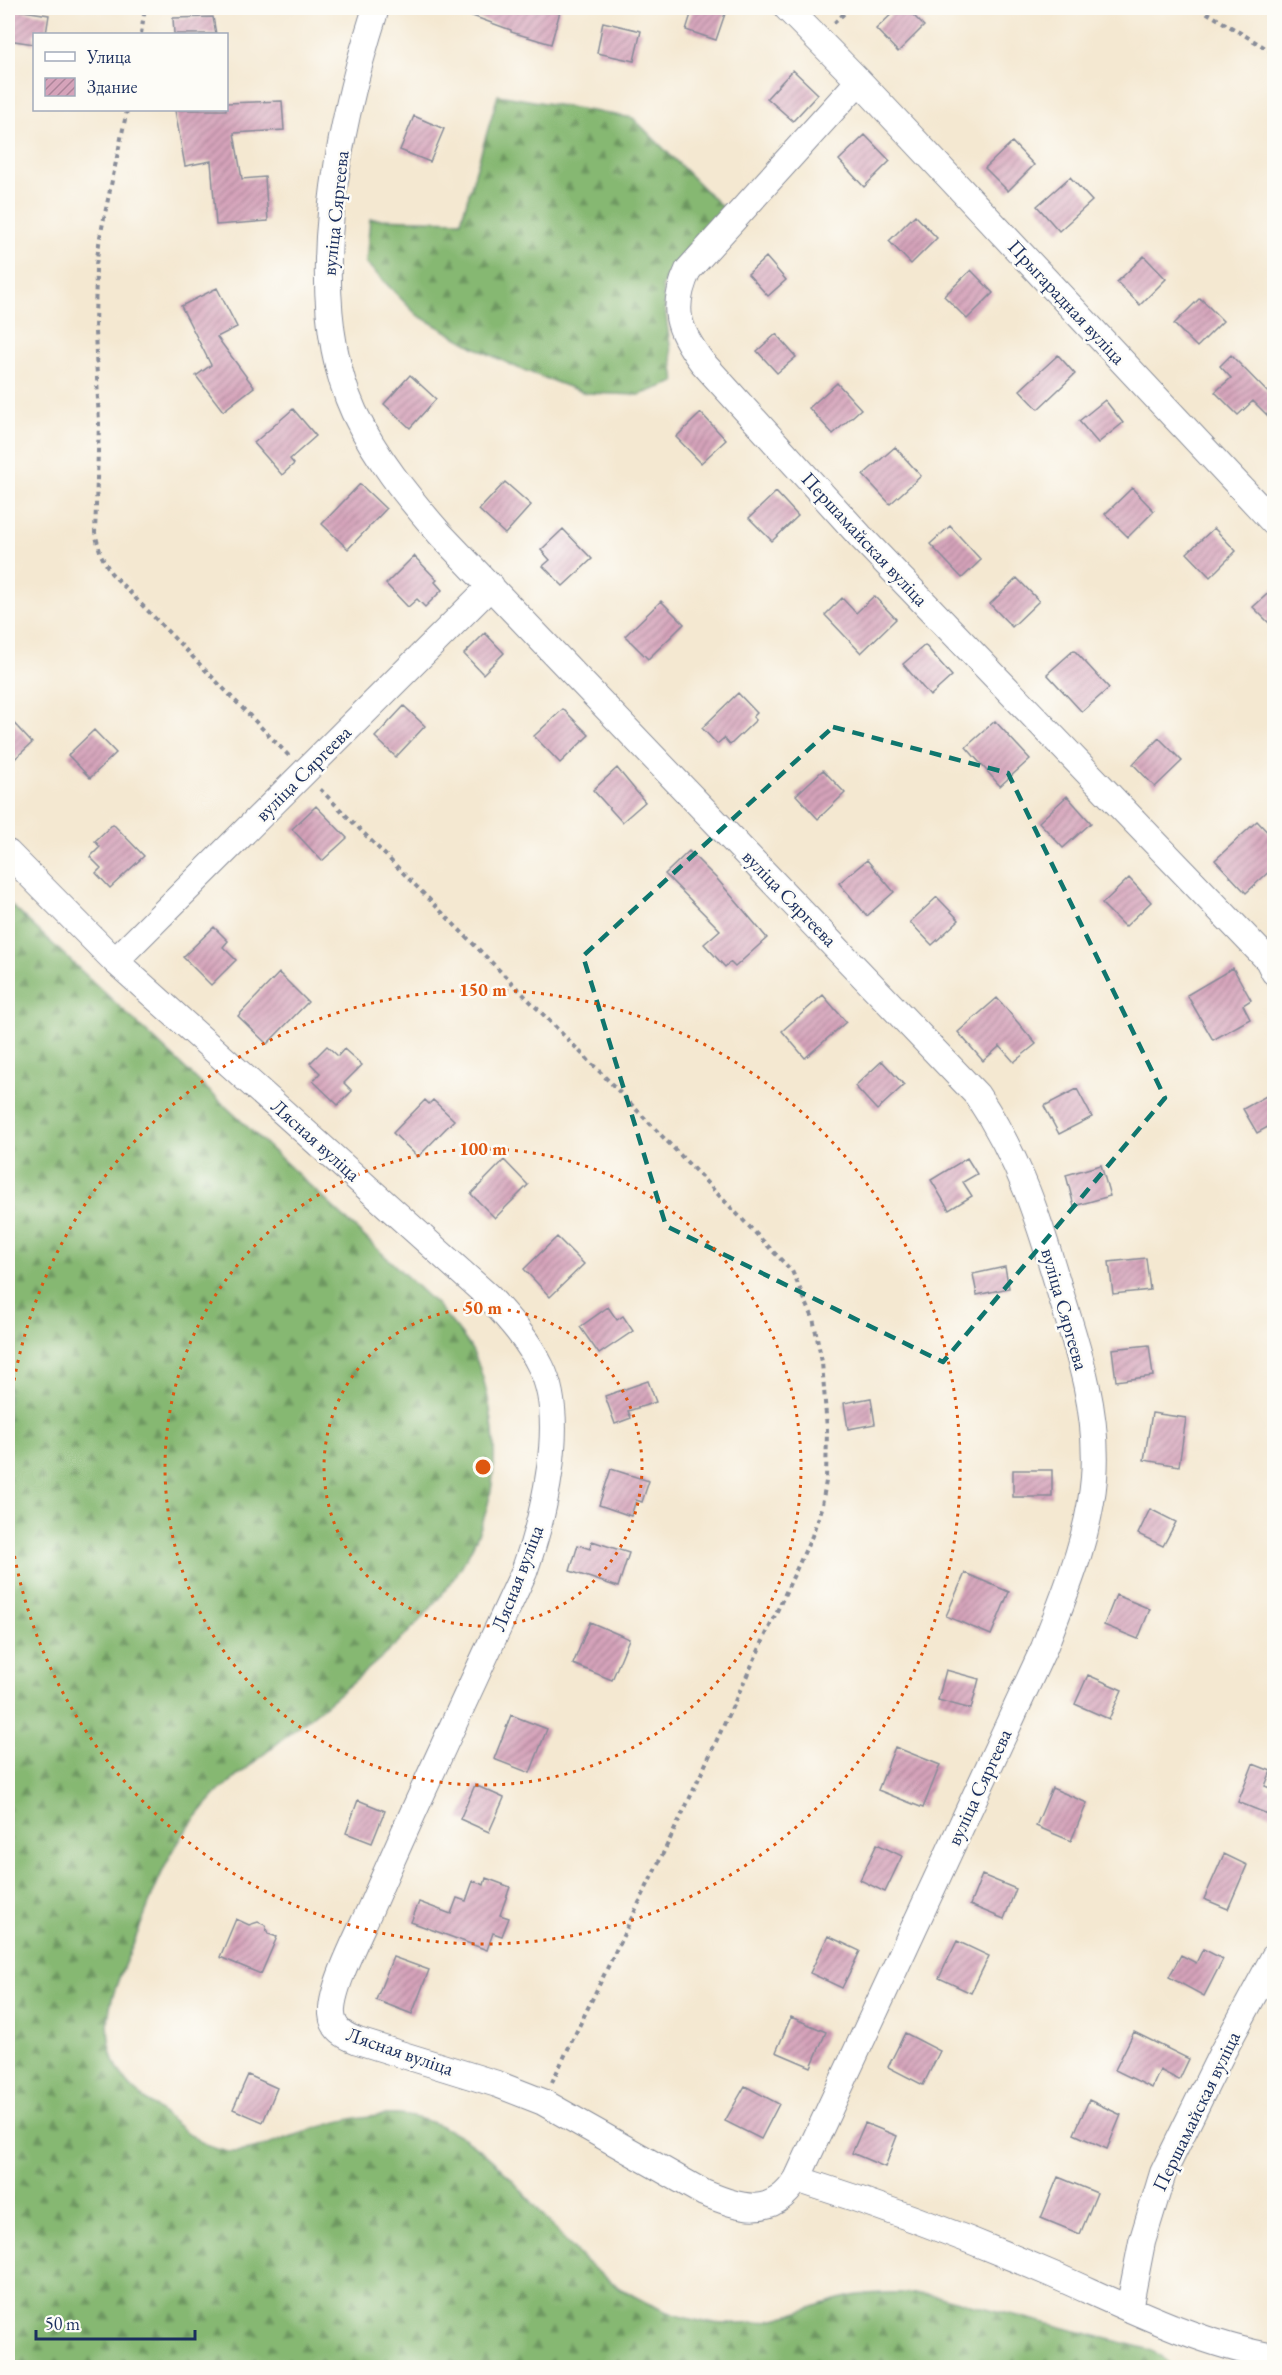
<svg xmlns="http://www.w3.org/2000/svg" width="1282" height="2375" viewBox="0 0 1282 2375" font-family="'EB Garamond',serif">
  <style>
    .forest { fill: url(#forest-firs); stroke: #507468; stroke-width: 1.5 }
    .building { fill: url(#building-hatch) }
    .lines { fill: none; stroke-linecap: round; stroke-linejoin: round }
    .street-casing { stroke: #888c98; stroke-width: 28 }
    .path { stroke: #888c98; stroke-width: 4; stroke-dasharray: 4.5 4.5; stroke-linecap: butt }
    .street { stroke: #fff; stroke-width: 26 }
    .marked { fill: none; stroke: #0f766e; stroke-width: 4.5; stroke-dasharray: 12 8; stroke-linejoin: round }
    .ring { fill: none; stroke: #de5710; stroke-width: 3; stroke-dasharray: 3 6 }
    .labels { text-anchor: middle; stroke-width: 5; stroke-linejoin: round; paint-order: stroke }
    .street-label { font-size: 20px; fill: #1b2f5e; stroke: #fdfcf7 }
    .centre { fill: #de5710; stroke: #fdfcf7; stroke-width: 3 }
    .ring-label { font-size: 18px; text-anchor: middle; font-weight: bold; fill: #de5710; stroke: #fdfcf7; stroke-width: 5; stroke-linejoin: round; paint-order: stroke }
  </style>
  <defs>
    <pattern id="forest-firs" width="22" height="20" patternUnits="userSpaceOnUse" patternTransform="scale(1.5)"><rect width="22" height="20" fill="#86b872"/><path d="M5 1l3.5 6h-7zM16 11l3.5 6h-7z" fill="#6d9661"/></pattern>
    <pattern id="building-hatch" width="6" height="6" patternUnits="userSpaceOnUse" patternTransform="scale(1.5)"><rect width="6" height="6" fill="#d5a3ba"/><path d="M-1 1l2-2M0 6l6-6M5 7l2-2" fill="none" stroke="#ac859a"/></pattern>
  </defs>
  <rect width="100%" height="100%" fill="#fdfcf7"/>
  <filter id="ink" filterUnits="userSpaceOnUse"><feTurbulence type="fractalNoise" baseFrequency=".0167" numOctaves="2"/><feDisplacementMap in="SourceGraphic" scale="12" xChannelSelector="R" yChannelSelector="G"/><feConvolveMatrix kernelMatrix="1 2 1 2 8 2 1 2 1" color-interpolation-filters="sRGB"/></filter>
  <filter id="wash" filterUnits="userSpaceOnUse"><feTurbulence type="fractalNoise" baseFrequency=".008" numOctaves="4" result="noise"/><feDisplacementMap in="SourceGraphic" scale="24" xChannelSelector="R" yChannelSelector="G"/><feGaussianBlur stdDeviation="1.35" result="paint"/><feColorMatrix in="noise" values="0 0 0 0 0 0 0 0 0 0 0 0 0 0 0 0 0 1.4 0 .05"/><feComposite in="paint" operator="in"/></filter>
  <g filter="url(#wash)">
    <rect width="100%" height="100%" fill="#f4e8d1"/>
    <path class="forest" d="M498,95L633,118L724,209L662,286L675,382L639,395L585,393L518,368L474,347L417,315L366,263L370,219L461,221Z
      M8,902L437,1305C449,1320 465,1336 473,1352C485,1377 490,1403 493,1431C506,1553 417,1630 330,1701C293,1731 255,1761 218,1792C202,1809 188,1826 176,1846C159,1874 148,1907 136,1937C127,1960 115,1983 110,2007C107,2023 108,2041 113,2057C121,2083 145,2099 166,2116C185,2132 210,2153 236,2152C257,2151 276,2141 296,2135C336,2121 382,2107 424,2120C489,2139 528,2201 572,2248C599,2277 638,2302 676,2315C712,2327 751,2327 786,2316C808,2310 829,2300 852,2296C881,2291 910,2293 939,2296L1151,2350L1168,2363L1170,2367L20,2368L8,2359Z"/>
    <g id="blocks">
      <path class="building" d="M457,8H561L551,44L511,32V30L456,10Z
        M693,8H727L716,40L686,30Z
        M898,8H906L924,26L898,52L876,29Z
        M10,9L49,15L46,34H34V44L8,40Z
        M213,17L216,34H174L173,18Z
        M603,22L641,31L634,61L597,53Z
        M793,70L818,94L793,121L767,98Z
        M282,101L284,130L234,133L242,179L265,177L268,221L216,225L211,161L185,166L175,110H226V103Z
        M414,116L444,129L430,162L400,150Z
        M865,135L890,161L864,187L839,160Z
        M1012,142L1034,165L1008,191L985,168Z
        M1070,177L1092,201L1059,231L1037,206Z
        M915,215L937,238L911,264L889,241Z
        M1144,256L1166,279L1140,305L1117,282Z
        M766,257L786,280L768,296L748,274Z
        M971,270L993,293L967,319L944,296Z
        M217,288L237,327L217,337L254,387L223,411L196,376L211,365L181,306Z
        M1200,298L1223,321L1197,347L1174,324Z
        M776,334L796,357L777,373L757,351Z
        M1058,355L1075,374L1038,409L1020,390Z
        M1231,355L1275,400V423L1253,401L1238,415L1215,392L1231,378L1220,366Z
        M410,375L436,399L410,428L384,404Z
        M837,383L861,409L833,434L809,408Z
        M1105,400L1123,423L1098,443L1079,421Z
        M293,409L316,436L290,459L294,464L282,475L254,443Z
        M701,413L726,440L701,463L676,437Z
        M895,447L921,476L890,504L863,475Z
        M505,482L531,505L505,534L479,510Z
        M360,484L386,509L348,549L322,524Z
        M1132,488L1154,511L1128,537L1105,514Z
        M776,492L798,516L772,541L749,518Z
        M950,526L981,560L962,578L930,544Z
        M1214,528L1236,551L1210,577L1187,553Z
        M563,529L592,559L563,586L543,566L550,560L541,550Z
        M414,556L437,580L435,582L442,590L425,607L417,599L408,607L386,584Z
        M1017,578L1039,601L1012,627L990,604Z
        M1275,587V629L1253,607Z
        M874,596L896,619L861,653L825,615L842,598L856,613Z
        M661,601L684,624L648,659L625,636Z
        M485,633L504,653L483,674L464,654Z
        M925,645L952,676L930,696L903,664Z
        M1074,650L1109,688L1082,712L1047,674Z
        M738,693L757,713L753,717L756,720L730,745L724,738L717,744L702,728Z
        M404,706L425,726L396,757L375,737Z
        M563,709L589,735L560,763L534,736Z
        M8,717L32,743L8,765Z
        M995,721L1030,759L1000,786L966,747Z
        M94,730L116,753L90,778L68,755Z
        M1159,738L1182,761L1155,787L1133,764Z
        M617,768L645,802L622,822L593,790Z
        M823,770L845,793L818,819L796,795Z
        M1067,796L1091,823L1063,848L1039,822Z
        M316,806L347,838L322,861L292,829Z
        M1257,821L1275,840V866L1246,893L1215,860Z
        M113,824L144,856L110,888L96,873L101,868L90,857L100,847L95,841Z
        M689,851L718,880L767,938L735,967L730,962L725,967L704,944L720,930L665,874Z
        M867,860L894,892L867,916L839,883Z
        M1129,878L1151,902L1125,927L1102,904Z
        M937,897L959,920L932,945L910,922Z
        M214,927L228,941L223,947L236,960L211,985L183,957Z
        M1233,968L1251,1000L1243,1005L1250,1019L1213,1040L1187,995Z
        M279,973L308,1002L267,1044L238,1016Z
        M823,995L846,1022L805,1058L782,1031Z
        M997,998L1036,1044L1014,1062L1000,1046L983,1061L958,1032Z
        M327,1046L338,1056L344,1049L362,1065L344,1083L352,1091L338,1105L313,1081L320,1073L310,1063Z
        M882,1061L904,1085L877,1110L855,1086Z
        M1077,1089L1092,1117L1059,1134L1044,1106Z
        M1275,1091V1123L1257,1133L1243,1109Z
        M425,1100L429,1104L433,1100L454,1120L418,1157L393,1133Z
        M967,1158L977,1174L963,1182L972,1196L949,1210L931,1180Z
        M504,1160L528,1185L495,1218L471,1194Z
        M1101,1165L1110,1196L1074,1206L1066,1175Z
        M557,1237L584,1264L550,1297L524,1269Z
        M1146,1258L1150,1290L1113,1294L1109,1262Z
        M1005,1267L1009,1288L977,1295L973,1274Z
        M608,1307L617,1320L623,1316L633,1331L599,1354L580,1327Z
        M1149,1345L1153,1376L1116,1381L1112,1349Z
        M648,1381L656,1402L628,1411L631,1418L615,1424L605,1396Z
        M871,1398L875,1424L848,1429L844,1403Z
        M1152,1413L1186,1418L1179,1466L1144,1460Z
        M611,1469L649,1481L642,1502L636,1500L631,1516L599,1505Z
        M1013,1470H1052V1497H1013Z
        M1150,1509L1176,1522L1163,1546L1138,1534Z
        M592,1541L629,1553L618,1587L570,1571L578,1545L590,1549Z
        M965,1573L1009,1592L991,1635L946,1616Z
        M1116,1595L1150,1609L1138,1639L1104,1625Z
        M590,1622L629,1639L612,1680L573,1664Z
        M946,1670L979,1679L971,1709L938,1700Z
        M1088,1675L1122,1690L1109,1719L1075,1704Z
        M511,1715L547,1729L530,1773L494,1759Z
        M895,1747L940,1765L923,1808L878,1790Z
        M1253,1764L1271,1771L1265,1786L1275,1790V1817L1238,1802Z
        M475,1785L504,1798L489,1832L460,1819Z
        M1052,1788L1087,1803L1071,1841L1036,1826Z
        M358,1800L385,1811L372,1843L346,1833Z
        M877,1844L902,1856L885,1892L860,1880Z
        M1224,1854L1247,1865L1228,1909L1204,1899Z
        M982,1875L1016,1889L1004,1919L970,1905Z
        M486,1878L510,1887L500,1915L509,1918L502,1936L493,1933L487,1950L411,1922L419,1902L451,1914L457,1898L466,1901L473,1881L484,1885Z
        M236,1919L249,1925L258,1922L265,1925L268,1934L277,1937L261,1974L220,1957Z
        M828,1936L860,1951L842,1988L810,1973Z
        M957,1941L989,1956L971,1993L939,1978Z
        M1203,1949L1223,1959L1204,1996L1169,1977L1181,1955L1196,1963Z
        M393,1957L429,1970L412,2014L376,2000Z
        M791,2017L826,2032L811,2067L776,2052Z
        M1134,2032L1189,2059L1179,2080L1160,2070L1152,2088L1115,2070Z
        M905,2033L940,2051L923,2085L888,2067Z
        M248,2075L277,2088L263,2122L233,2109Z
        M745,2086L779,2104L761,2139L725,2121Z
        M1089,2100L1121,2115L1107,2149L1074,2134Z
        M865,2123L897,2136L885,2167L852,2153Z
        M1058,2177L1097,2193L1080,2234L1041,2218Z"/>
    </g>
  </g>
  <g filter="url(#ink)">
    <use href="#blocks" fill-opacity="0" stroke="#888c98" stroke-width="1.5"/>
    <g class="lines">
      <g class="street-casing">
        <path id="street" d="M787,8L859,81L1274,523
          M859,81L688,270C670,309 678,330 702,362L860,536L1268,960L1274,972
          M8,853L115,961L489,1297C509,1319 528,1340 541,1367C568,1420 543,1519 524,1572C472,1684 420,1795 371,1907C360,1932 330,1989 332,2014C333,2030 345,2036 358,2041L497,2084L543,2102L704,2193C741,2208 772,2219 797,2179L1044,1648C1065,1593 1089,1538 1094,1478C1099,1415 1080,1355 1061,1295C1039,1220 1021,1161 977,1095L440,534C407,496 376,458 354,412C301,296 339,124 376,8
          M115,961L491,586
          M797,2179C882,2206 966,2237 1049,2273C1122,2305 1195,2343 1274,2357
          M1129,2309L1142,2242L1163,2173L1221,2055L1274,1957"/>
      </g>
      <path class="path" d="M1199,8L1274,53
        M834,23L850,8
        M141,34L145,8
        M127,110L100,237L96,265L95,331L99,424L95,533L101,555L111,573L290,757
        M320,789L605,1077L792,1271L813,1318L822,1362L827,1429L826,1481L822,1505L812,1536L686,1806L552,2082"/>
      <use href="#street" class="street"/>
    </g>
  </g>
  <path class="marked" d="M833,727L1008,773L1165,1098L943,1362L666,1226L583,956Z"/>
  <g class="ring">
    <circle cx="483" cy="1467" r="159"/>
    <circle cx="483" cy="1467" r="318"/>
    <path d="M8 1425A477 477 0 1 1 8 1509"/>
  </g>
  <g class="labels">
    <g class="street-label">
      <text transform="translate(335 213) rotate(-84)" y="7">вуліца Сяргеева</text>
      <text transform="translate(1067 302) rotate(47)" y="7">Прыгарадная вуліца</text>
      <text transform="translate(865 539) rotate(47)" y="7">Першамайская вуліца</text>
      <text transform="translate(303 773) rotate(-45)" y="7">вуліца Сяргеева</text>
      <text transform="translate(790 898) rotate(46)" y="7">вуліца Сяргеева</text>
      <text transform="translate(316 1140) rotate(42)" y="7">Лясная вуліца</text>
      <text transform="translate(1065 1309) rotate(74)" y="7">вуліца Сяргеева</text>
      <text transform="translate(517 1578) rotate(-69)" y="7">Лясная вуліца</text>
      <text transform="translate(979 1787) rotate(-65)" y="7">вуліца Сяргеева</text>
      <text transform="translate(400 2051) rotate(19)" y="7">Лясная вуліца</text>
      <text transform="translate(1196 2111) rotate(-64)" y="7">Першамайская вуліца</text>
    </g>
  </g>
  <circle cx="483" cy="1467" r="9" class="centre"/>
  <g class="ring-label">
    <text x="483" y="996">150 m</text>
    <text x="483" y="1155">100 m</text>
    <text x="483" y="1314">50 m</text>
  </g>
  <rect width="1282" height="2375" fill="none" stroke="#fdfcf7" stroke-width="30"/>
  <rect x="33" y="33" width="195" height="78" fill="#fdfcf7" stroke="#a3aaba" stroke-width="1.5"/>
  <rect x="45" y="52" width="30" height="9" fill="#ffffff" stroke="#a3aaba" stroke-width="1.5"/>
  <text x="87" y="63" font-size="18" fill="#1b2f5e">Улица</text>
  <rect x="45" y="78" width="30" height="18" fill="url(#building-hatch)" stroke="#a3aaba" stroke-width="1.5"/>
  <text x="87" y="93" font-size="18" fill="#1b2f5e">Здание</text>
  <path d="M36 2330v9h159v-9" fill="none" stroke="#1b2f5e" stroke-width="3"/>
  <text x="45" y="2330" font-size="18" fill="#1b2f5e" stroke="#fdfcf7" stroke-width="4.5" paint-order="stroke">50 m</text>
</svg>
